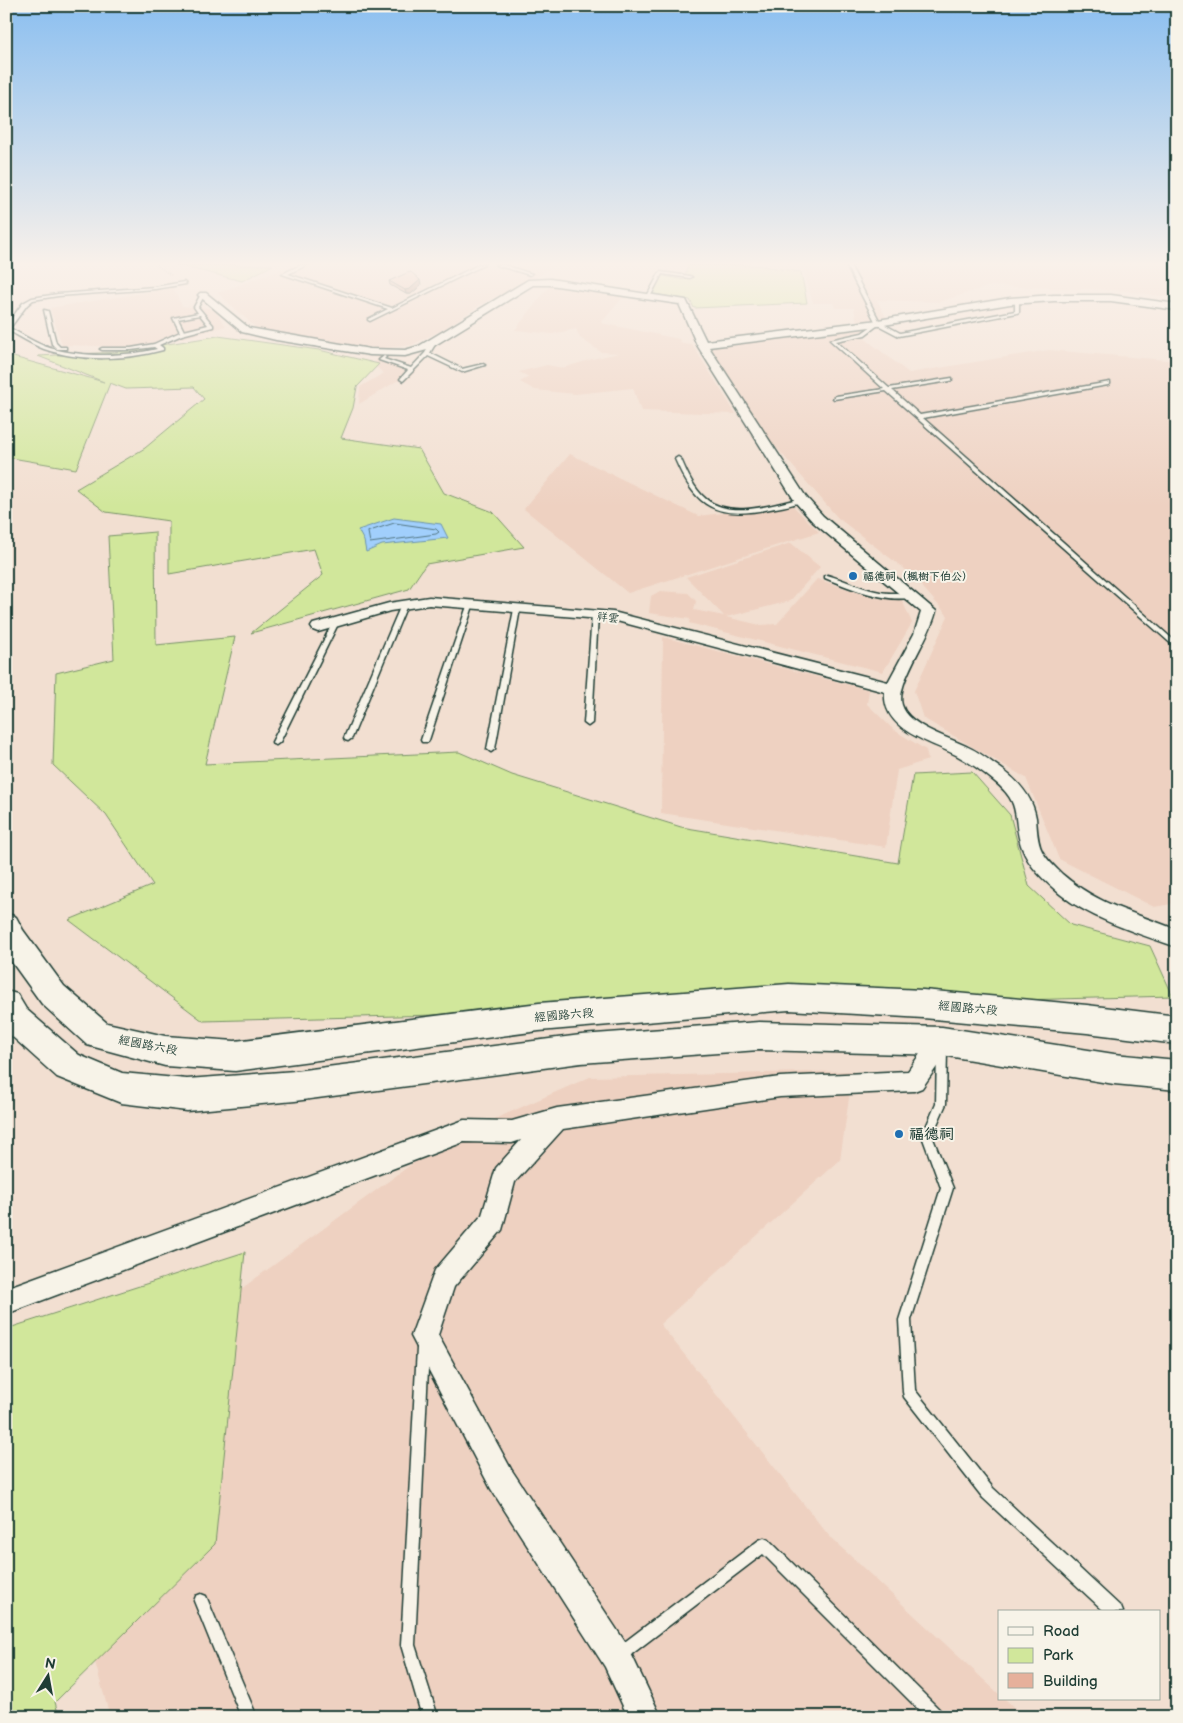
<svg xmlns="http://www.w3.org/2000/svg" width="1183" height="1723" viewBox="0 0 1183 1723" font-family="'Balsamiq Sans','LXGW WenKai TC',sans-serif">
  <style>
    .built { fill: #eed1c1 }
    .green { fill: #d1e79b; stroke: #789268 }
    .water { fill: #a1cffc; stroke: #6d95ac }
    .lines { fill: none; stroke-linecap: round; stroke-linejoin: round }
    .shore { stroke: #537784; stroke-width: 1 }
    .service-casing { stroke: #1f3d34; stroke-width: 3 }
    .minor-casing { stroke: #1f3d34; stroke-width: 3 }
    .primary-casing { stroke: #1f3d34; stroke-width: 3 }
    .path { stroke: #1f3d34; stroke-width: 2; stroke-dasharray: 0.5 2; stroke-linecap: butt }
    .service { fill: #f7f3e8; fill-rule: evenodd }
    .minor { fill: #f7f3e8; fill-rule: evenodd }
    .primary { fill: #f7f3e8; fill-rule: evenodd }
    .wall { fill: #c69785; stroke: #1f3d34 }
    .shaded-wall { fill: #a17b6c; stroke: #1f3d34 }
    .building { fill: #e6b09b; stroke: #1f3d34 }
    .poi-dot { fill: #1f6fb2; stroke: #f7f3e8; stroke-width: 2 }
    .labels { text-anchor: middle; stroke-width: 4; stroke-linejoin: round; paint-order: stroke }
    .far-poi-label { font-size: 11px; font-weight: bold; fill: #1f3d34; stroke: #f7f3e8; text-anchor: start }
    .far-street-label { font-size: 11px; fill: #1f3d34; stroke: #f7f3e8 }
    .street-label { font-size: 12px; fill: #1f3d34; stroke: #f7f3e8 }
    .near-poi-label { font-size: 15px; font-weight: bold; fill: #1f3d34; stroke: #f7f3e8; text-anchor: start }
  </style>
  <rect width="100%" height="100%" fill="#f2dfd1"/>
  <filter id="ink" filterUnits="userSpaceOnUse"><feTurbulence type="fractalNoise" baseFrequency=".02" numOctaves="2"/><feDisplacementMap in="SourceGraphic" scale="10" xChannelSelector="R" yChannelSelector="G"/><feConvolveMatrix kernelMatrix="1 2 1 2 8 2 1 2 1" color-interpolation-filters="sRGB"/></filter>
  <g filter="url(#ink)">
    <path class="built" d="M293,265H554L542,274L480,305L444,329L412,345L378,349L257,329L218,293Z
      M768,265H1177V298L1117,290L990,286L939,302L877,300L886,317L863,337L909,373L1049,350L1177,361V903L1154,907L1059,859L1026,778L923,718L914,691L948,616L911,574L838,518L754,422L710,347L858,328L854,308H835L833,303H813L804,271Z
      M551,284L625,295L601,323L679,339L681,343L692,344L736,414L641,411L633,388L575,394L535,390L520,382L529,377L519,372L547,365L563,368L592,359L619,353L601,352L580,338L576,329L552,334L515,330Z
      M173,288L182,306L209,308L216,312L226,326L168,342L133,347L62,345L50,308Z
      M380,355H391L388,360L419,368L406,381H397L359,404L360,387L384,373L373,365Z
      M570,454L698,516L792,505L819,532L628,593L524,509Z
      M791,543L820,567L790,601L726,617L760,625L777,624L817,579L875,598L902,600L912,623L883,672L689,623L690,619L649,613L651,596L660,591L688,593L696,601L694,610L724,616L686,577Z
      M663,637L869,690L867,704L894,730L926,750L928,760L897,770L886,847L661,813Z
      M853,1071L840,1160L660,1324L830,1537L999,1694V1699H1005L1024,1717H110L76,1592L215,1308L442,1142L590,1077Z"/>
    <path class="green" d="M177,265H273L242,281Z
      M688,265H755L801,272L807,303L694,308L690,300L649,293L659,275L684,280Z
      M218,336L319,350L379,364L357,387L353,408L341,438L419,449L444,493L493,512L524,547L426,564L409,589L251,633L323,575L314,549L169,574V521L106,512L76,489L145,448L204,399L194,387L126,389L110,383L76,469L6,457V355L104,382L38,356L117,352Z
      M155,532L156,645L235,637L205,764L459,752L512,775L681,827L898,863L913,775L972,772L1010,815L1029,886L1071,925L1150,946L1173,996L203,1021L69,920L153,885L106,815L53,765L56,673L114,659L108,536Z
      M245,1252L215,1544L55,1702L59,1717H6V1329Z"/>
    <path class="water" d="M394,518L441,524L448,538L382,545L366,552L364,541L358,530Z"/>
    <g class="lines">
      <path class="shore" d="M395,523L436,529L439,532L436,534L370,543L368,532Z"/>
      <g class="service-casing">
        <path id="service" d="M301,265H307L288,274L392,308L478,265H484L370,321L368,320V319L388,309L282,274Z
          M496,265H504L532,274L530,275Z
          M846,265H850L880,322L900,333L1015,311V301L1017,300L1019,301V312L1017,313L899,336L878,325L865,335L836,341L889,388L952,378V380L950,381L892,390L920,415L1110,382V384L1108,385L923,418L1177,643V649L886,391L834,399L833,398L836,396L884,389L830,340L862,333L876,323Z
          M660,272L690,276L692,277L690,278L662,274L650,297L646,298Z
          M184,282L186,284L155,289L58,296L33,300L27,305L10,328C21,334 32,341 44,346C76,358 125,357 157,349L154,347L131,350H102L100,349L102,348H131L154,344L180,332L173,318L198,313L194,307L201,294H205L198,307L213,325V327L182,335L159,345L163,348V350C126,360 81,362 44,349C31,344 19,336 6,329V326L23,303L32,298L58,294L155,287ZM200,315L208,325L184,331L178,319Z
          M44,310L48,311L56,343L60,347H66V349H57L52,344Z
          M433,340L437,341L430,353L462,369L483,364L485,365L462,372L428,356L403,381L400,379L408,370L379,360L384,356L386,357L384,359L411,368L425,353Z
          M678,457L681,459C687,473 694,489 706,499C730,519 773,505 801,498L804,500C795,505 781,507 770,509C717,520 696,508 675,459Z
          M827,575C845,580 862,589 880,592C889,594 910,592 915,595C896,607 844,586 825,578V576Z
          M404,603L407,605L352,738L348,741L345,740L344,738L401,605Z
          M470,604L473,606L429,740L428,742H422L421,740L467,606Z
          M517,607L520,609L495,749L491,752L487,749L514,609Z
          M595,613L598,615L592,723L588,726L584,723L592,615Z
          M334,620H336L339,622L280,742L276,745L273,744L272,742Z
          M942,1044L946,1046L947,1049L946,1104L932,1136L953,1188L911,1320L915,1390L993,1488L1121,1607L1123,1612H1105L983,1498L904,1397L903,1392L899,1320L941,1188L922,1136L936,1104L937,1049L938,1046Z
          M423,1342L427,1344L429,1348L415,1645L438,1717H422L401,1645L417,1348L419,1344Z
          M764,1538L769,1540L942,1712L945,1717H926L763,1554L624,1660L619,1662L614,1660L612,1655L614,1650L759,1540Z
          M201,1594L206,1596L257,1717H241L194,1601L196,1596Z"/>
      </g>
      <g class="minor-casing">
        <path id="minor" d="M550,279L686,300L706,341L878,320L1010,298L1054,295H1111L1177,304V310L1111,301H1054L1010,304L878,326L709,347L806,497L823,516L936,611C931,637 895,683 902,705C908,726 950,738 968,747C977,751 985,757 993,763C1013,776 1032,793 1036,818C1037,829 1037,841 1042,851C1047,860 1055,867 1062,874C1099,906 1134,912 1177,930V947C1139,934 1091,919 1060,894C1045,881 1029,867 1022,848C1011,817 1024,805 994,781C982,771 969,762 956,755C929,741 882,730 885,692L613,620L429,605L390,611L318,632L313,630L311,627L313,624L389,603L429,597L613,612L888,682L914,634L921,612L813,522L796,503L697,345L679,304L550,285H533L427,350L405,356L370,355L276,340L242,332L198,295L200,293H206L249,328L370,349L405,350L419,346L528,280Z
          M942,1031L950,1034L953,1041L950,1048L922,1088L914,1091L780,1097L563,1129L515,1182L502,1230L454,1287L438,1335L511,1469L627,1645L661,1717H628L605,1667L491,1489L411,1336L435,1270L482,1215L496,1168L521,1140L512,1143L464,1142L6,1314V1288L464,1120L512,1121L557,1108L780,1077L908,1071L934,1034Z"/>
      </g>
      <g class="primary-casing">
        <path id="primary" d="M6,913L16,917L23,930L64,986L107,1023L165,1036L235,1041L539,1003L789,984L923,990L1087,1005L1177,1016V1044L1087,1033L923,1018L789,1010L539,1031L235,1071L165,1066L87,1045L42,1004L6,954Z
          M6,991L17,994L26,1009L79,1055L122,1073L187,1079L295,1071L581,1035L759,1022L942,1027L1114,1054L1177,1060V1090L1114,1084L942,1055L759,1050L581,1063L295,1101L187,1111L121,1103L57,1077L6,1031Z"/>
      </g>
      <path class="path" d="M156,265L171,275"/>
      <use href="#service" class="service"/>
      <use href="#minor" class="minor"/>
      <use href="#primary" class="primary"/>
    </g>
    <path class="wall" d="M389,281L421,285L411,294H406L390,285Z"/>
    <path class="shaded-wall" d="M420,280L421,285L411,294H406L405,290Z"/>
    <path class="building" d="M411,272L420,280L410,289L405,290L389,281L407,273Z"/>
  </g>
  <linearGradient id="sky" x2="0" y2="1"><stop stop-color="#8bbff0"/><stop offset="0.52" stop-color="#f9f1ea"/><stop offset="1" stop-color="#f9f1ea" stop-opacity="0"/></linearGradient>
  <rect width="1183" height="507" fill="url(#sky)"/>
  <g class="poi-dot">
    <circle cx="853" cy="576" r="5"/>
    <circle cx="899" cy="1134" r="5"/>
  </g>
  <g class="labels">
    <g class="far-poi-label">
      <text x="863" y="580">福德祠（楓樹下伯公）</text>
    </g>
    <g class="far-street-label">
      <text transform="translate(608 617) rotate(8)" y="4">祥雲</text>
    </g>
    <g class="street-label">
      <text transform="translate(968 1008) rotate(5)" y="4">經國路六段</text>
      <text transform="translate(564 1015) rotate(-5)" y="4">經國路六段</text>
      <text transform="translate(148 1045) rotate(11)" y="4">經國路六段</text>
    </g>
    <g class="near-poi-label">
      <text x="909" y="1139">福德祠</text>
    </g>
  </g>
  <rect width="1183" height="1723" fill="none" stroke="#f7f3e8" stroke-width="25"/>
  <rect x="12" y="12" width="1158" height="1698" fill="none" stroke="#1f3d34" stroke-width="2" filter="url(#ink)"/>
  <rect x="998" y="1610" width="162" height="90" fill="#f7f3e8" stroke="#a1aaa0"/>
  <rect x="1008" y="1627" width="25" height="8" fill="#f7f3e8" stroke="#a1aaa0"/>
  <text x="1043" y="1636" font-size="15" fill="#1f3d34">Road</text>
  <rect x="1008" y="1648" width="25" height="15" fill="#d1e79b" stroke="#a1aaa0"/>
  <text x="1043" y="1660" font-size="15" fill="#1f3d34">Park</text>
  <rect x="1008" y="1673" width="25" height="15" fill="#e6b09b" stroke="#a1aaa0"/>
  <text x="1043" y="1686" font-size="15" fill="#1f3d34">Building</text>
  <g transform="translate(48 1676) rotate(11)" stroke="#f7f3e8" stroke-width="4" paint-order="stroke">
  <path d="M0-4L9 19L0 12L-9 19Z" fill="#1f3d34"/>
  <text y="-8" font-size="14" font-weight="bold" text-anchor="middle" fill="#1f3d34">N</text>
  </g>
</svg>
